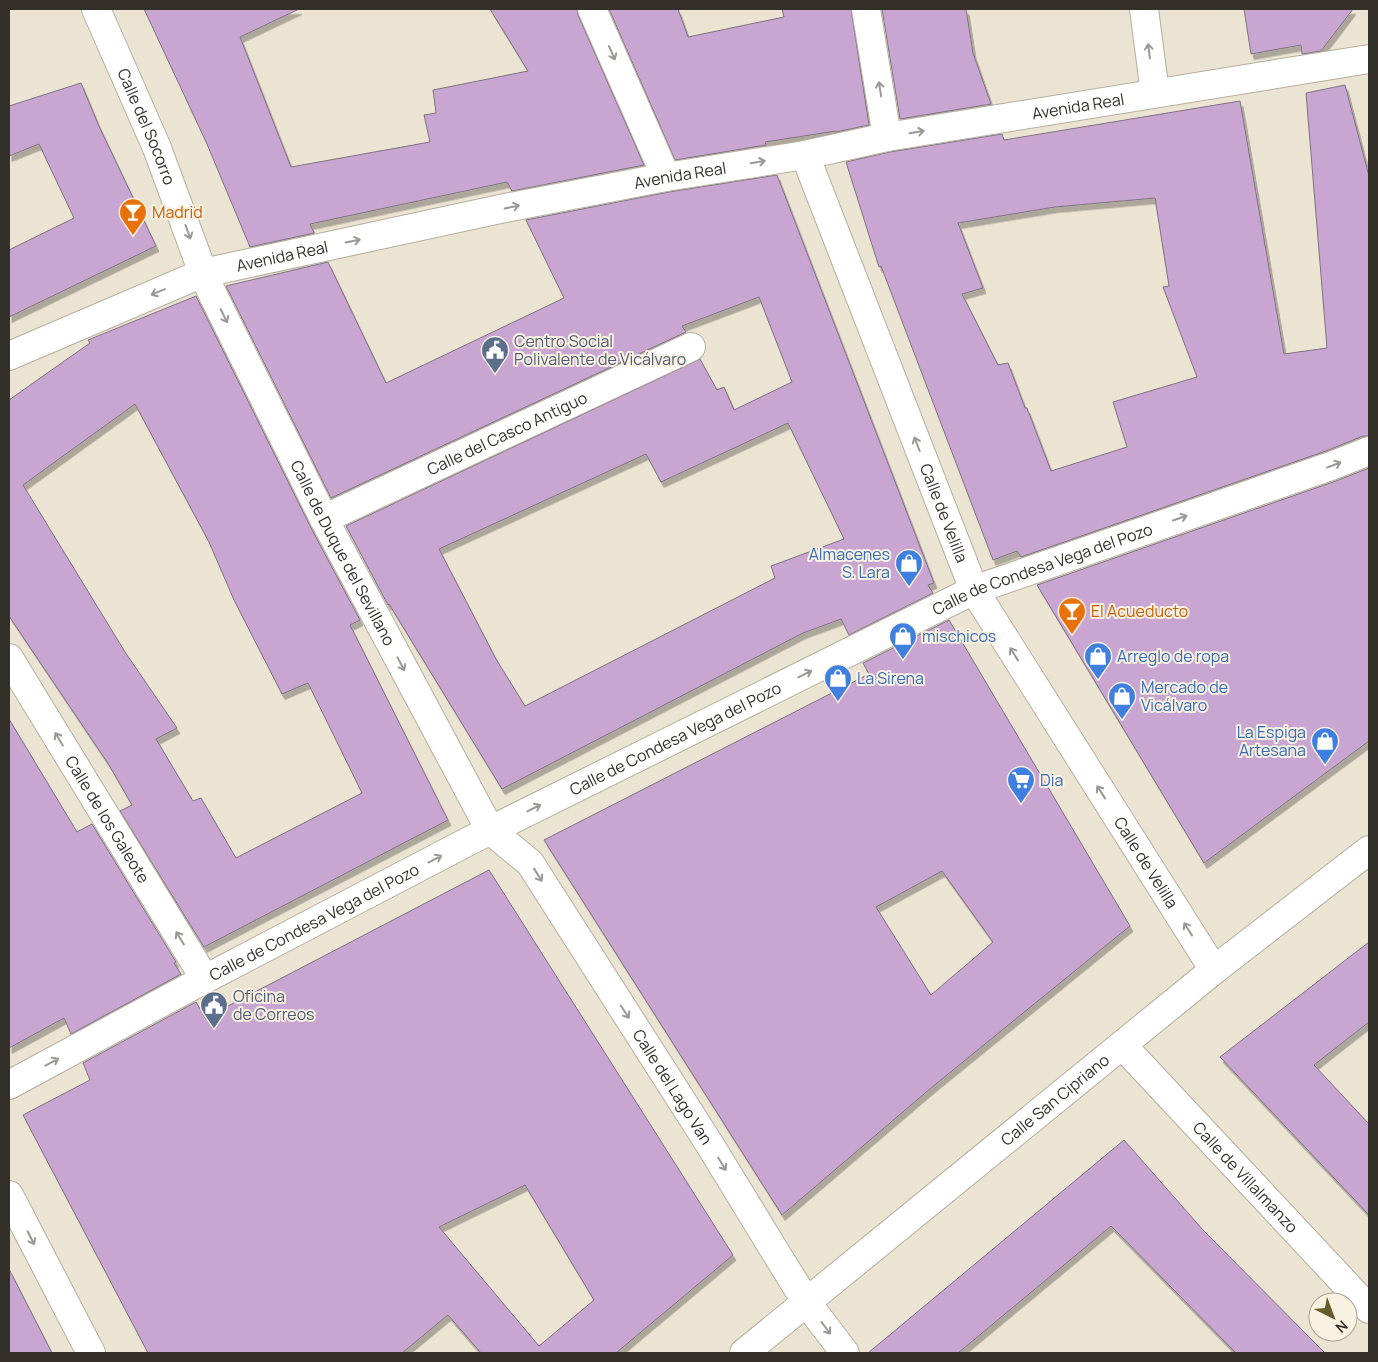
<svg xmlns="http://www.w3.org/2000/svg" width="1378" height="1362" viewBox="0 0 1378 1362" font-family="Manrope,sans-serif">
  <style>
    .building { fill: #c8a6d1; stroke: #7d7280; fill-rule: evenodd; filter: url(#shadow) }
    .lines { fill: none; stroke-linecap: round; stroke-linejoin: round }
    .street-casing { stroke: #b5ae9e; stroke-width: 30 }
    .secondary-casing { stroke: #b5ae9e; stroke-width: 30 }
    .street { stroke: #fff; stroke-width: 28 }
    .secondary { stroke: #fff; stroke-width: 28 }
    .oneway { stroke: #999894 }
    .labels { text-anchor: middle; stroke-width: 4; stroke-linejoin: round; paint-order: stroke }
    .street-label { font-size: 16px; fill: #33302a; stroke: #f9f1e1 }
    .food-label { font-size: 16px; fill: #c56008; stroke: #f9f1e1; text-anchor: start }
    .service-label { font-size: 16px; fill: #4e5e75; stroke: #f9f1e1; text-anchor: start }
    .shop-label { font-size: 16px; fill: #366cbe; stroke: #f9f1e1; text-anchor: start }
  </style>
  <defs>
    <filter id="shadow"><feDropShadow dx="3" dy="5.5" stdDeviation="0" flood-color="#0004"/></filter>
  </defs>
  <rect width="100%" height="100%" fill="#ece4d3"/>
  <path class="building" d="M144,9H299L240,37L291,167L430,142L424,115L436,113L433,90L528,71L490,9H577L578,15L644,165L512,191L507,182L310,224L314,233L250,247L207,144Z
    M609,9H678L688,37L784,17L782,9H851L869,125L836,132V131L765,142L766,145L675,160Z
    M882,9H966L973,53L991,104L900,119Z
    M1244,9H1353L1321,51L1302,54L1301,45L1251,54Z
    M81,83L98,124L156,246L9,317V250L74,218L39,144L9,156V106Z
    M1345,85L1369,176V436H1363L1326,451L1021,557L1017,551L993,560L881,266L879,267L846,162L890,152L1002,134L1004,140L1240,101L1284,354L1327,348L1306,93ZM1155,198L1169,286L1163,287L1197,377L1113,402L1127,447L1051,471L1027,408H1025L1008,363L998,365L962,294L983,288L958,223L1055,207Z
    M777,175L934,583L928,585L933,593L849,635L841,619L803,633L502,789L389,604L388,605L346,526L700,359L717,390L724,387L734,410L792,382L759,297L682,326L686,332L331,498L226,286L328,262L386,383L564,298L526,220L669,192ZM788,423L844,539L771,566L775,578L525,706L496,659L439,549L646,454L661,482Z
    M196,296L310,526L360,620L350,625L448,820L204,947L120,811L132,805L109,765L9,616V400L90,343L88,340ZM135,404L209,542L234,600L282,694L308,683L362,793L236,858L201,798L193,801L156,739L177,728L125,652L23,485Z
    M1369,468V741L1204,863L1037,585L1336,481Z
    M949,620L1130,926L931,1088L782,1215L544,840L869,674L863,663ZM942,871L993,942L931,995L876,907Z
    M9,719L77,832L92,824L176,962L174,963L181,974L71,1034L64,1018L9,1048Z
    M489,870L733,1255L616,1353H481L448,1315L402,1353H148L23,1115L90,1080L83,1063L196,1002L205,1018ZM525,1185L594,1300L539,1346L439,1227Z
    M1369,942V1022L1314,1065L1369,1124V1215L1220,1057Z
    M1124,1140L1203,1230L1325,1353H1236L1111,1226L958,1353H868Z
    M9,1269L52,1353H9Z"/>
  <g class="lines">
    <g class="street-casing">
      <g id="street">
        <path id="s1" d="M96,9L157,148L203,273L213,295L324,519L490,830L530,863L710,1145L776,1253L807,1303L845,1353"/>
        <path d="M592,9L666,177"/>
        <path d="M866,9L887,137"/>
        <path d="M1144,9L1155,93"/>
        <path id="s2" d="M805,155L974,590L1214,970"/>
        <path id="s3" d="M9,356L203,273L510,207L666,177L805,155L887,137L1369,59"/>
        <path id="s4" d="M324,519L691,347"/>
        <path id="s5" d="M9,658L205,979"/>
        <path id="s6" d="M1122,1045L1369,1309"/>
        <path id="s7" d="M9,1085L205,979L469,841L974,590L1331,466L1369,451"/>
        <path d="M9,1195L91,1353"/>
      </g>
    </g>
    <g class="secondary-casing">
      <g id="secondary">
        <path id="s8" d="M744,1353L1214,970L1369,850"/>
      </g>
    </g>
    <use href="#street" class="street"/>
    <use href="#secondary" class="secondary"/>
  </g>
  <defs><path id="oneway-shaft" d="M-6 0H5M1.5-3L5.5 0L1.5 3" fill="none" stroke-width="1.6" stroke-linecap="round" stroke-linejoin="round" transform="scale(1.25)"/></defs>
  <g class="oneway">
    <use href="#oneway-shaft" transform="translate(1149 51) rotate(-97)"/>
    <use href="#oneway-shaft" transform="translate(612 53) rotate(66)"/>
    <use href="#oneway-shaft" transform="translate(880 89) rotate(-99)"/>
    <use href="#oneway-shaft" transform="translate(917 132) rotate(-9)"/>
    <use href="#oneway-shaft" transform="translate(758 162) rotate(-9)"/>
    <use href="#oneway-shaft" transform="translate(512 207) rotate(-11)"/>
    <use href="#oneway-shaft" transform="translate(188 232) rotate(70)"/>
    <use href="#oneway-shaft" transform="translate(353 241) rotate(-12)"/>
    <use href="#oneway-shaft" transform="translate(158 292) rotate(157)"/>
    <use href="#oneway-shaft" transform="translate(224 316) rotate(64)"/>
    <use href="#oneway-shaft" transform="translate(917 444) rotate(-111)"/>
    <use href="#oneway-shaft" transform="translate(1334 465) rotate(-21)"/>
    <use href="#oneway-shaft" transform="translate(1180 518) rotate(-19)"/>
    <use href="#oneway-shaft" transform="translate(1014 654) rotate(-122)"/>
    <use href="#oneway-shaft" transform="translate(401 664) rotate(62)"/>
    <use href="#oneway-shaft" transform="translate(805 674) rotate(-26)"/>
    <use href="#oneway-shaft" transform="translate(59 739) rotate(-121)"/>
    <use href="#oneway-shaft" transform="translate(1101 792) rotate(-122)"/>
    <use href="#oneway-shaft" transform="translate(534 808) rotate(-26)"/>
    <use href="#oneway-shaft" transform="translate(435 859) rotate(-28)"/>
    <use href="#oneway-shaft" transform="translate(538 875) rotate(58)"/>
    <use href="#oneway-shaft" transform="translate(1188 929) rotate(-122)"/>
    <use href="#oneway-shaft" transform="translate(180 938) rotate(-121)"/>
    <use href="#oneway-shaft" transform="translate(625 1012) rotate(57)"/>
    <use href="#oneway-shaft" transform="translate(52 1062) rotate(-28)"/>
    <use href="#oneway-shaft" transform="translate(722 1164) rotate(59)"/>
    <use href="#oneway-shaft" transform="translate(31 1238) rotate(63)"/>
    <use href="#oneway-shaft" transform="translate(826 1328) rotate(53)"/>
  </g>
  <defs>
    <g id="bar-pin" transform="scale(1.4375)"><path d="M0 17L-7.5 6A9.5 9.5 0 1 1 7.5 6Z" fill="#e8710a" stroke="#f9f1e1"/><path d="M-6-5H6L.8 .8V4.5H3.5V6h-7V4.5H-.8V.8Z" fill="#fff"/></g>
    <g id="civic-pin" transform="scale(1.4375)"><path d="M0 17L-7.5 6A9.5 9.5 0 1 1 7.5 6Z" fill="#5c6f8a" stroke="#f9f1e1"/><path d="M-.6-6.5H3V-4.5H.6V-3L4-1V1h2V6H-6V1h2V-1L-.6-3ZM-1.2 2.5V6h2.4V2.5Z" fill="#fff"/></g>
    <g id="shop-pin" transform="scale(1.4375)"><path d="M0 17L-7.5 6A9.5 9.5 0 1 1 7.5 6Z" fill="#3f7fe0" stroke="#f9f1e1"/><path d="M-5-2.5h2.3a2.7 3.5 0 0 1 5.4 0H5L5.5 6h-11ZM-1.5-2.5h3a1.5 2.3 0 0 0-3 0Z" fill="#fff"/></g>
    <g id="supermarket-pin" transform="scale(1.4375)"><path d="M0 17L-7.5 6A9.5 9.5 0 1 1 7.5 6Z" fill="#3f7fe0" stroke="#f9f1e1"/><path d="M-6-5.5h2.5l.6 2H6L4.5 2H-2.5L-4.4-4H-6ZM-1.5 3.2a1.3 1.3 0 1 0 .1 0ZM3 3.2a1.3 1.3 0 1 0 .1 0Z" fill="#fff"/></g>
  </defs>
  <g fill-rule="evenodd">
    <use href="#bar-pin" x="133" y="212"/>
    <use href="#civic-pin" x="495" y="350"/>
    <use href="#shop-pin" x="909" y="563"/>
    <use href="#bar-pin" x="1072" y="611"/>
    <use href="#shop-pin" x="903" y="636"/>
    <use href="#shop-pin" x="1098" y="656"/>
    <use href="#shop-pin" x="838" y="678"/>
    <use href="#shop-pin" x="1122" y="696"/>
    <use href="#shop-pin" x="1325" y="741"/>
    <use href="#supermarket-pin" x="1021" y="780"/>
    <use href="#civic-pin" x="214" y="1005"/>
  </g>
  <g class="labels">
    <g class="street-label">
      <text dy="6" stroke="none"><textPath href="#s3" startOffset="1102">Avenida Real</textPath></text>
      <text dy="6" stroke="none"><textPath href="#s1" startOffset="128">Calle del Socorro</textPath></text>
      <text dy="6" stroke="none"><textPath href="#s3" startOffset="698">Avenida Real</textPath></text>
      <text dy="6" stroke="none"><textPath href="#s3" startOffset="292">Avenida Real</textPath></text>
      <text dy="6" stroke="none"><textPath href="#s4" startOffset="202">Calle del Casco Antiguo</textPath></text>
      <text dy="6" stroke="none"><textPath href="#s2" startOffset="384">Calle de Velilla</textPath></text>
      <text dy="6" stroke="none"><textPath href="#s1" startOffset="598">Calle de Duque del Sevillano</textPath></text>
      <text dy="6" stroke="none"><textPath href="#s7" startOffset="1156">Calle de Condesa Vega del Pozo</textPath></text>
      <text dy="6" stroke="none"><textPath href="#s7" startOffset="751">Calle de Condesa Vega del Pozo</textPath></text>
      <text dy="6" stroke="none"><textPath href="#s5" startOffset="189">Calle de los Galeote</textPath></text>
      <text dy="6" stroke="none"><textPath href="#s2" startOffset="789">Calle de Velilla</textPath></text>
      <text dy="6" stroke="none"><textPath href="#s7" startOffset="346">Calle de Condesa Vega del Pozo</textPath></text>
      <text dy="6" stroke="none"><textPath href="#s1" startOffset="1229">Calle del Lago Van</textPath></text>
      <text dy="6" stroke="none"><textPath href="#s8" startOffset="401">Calle San Cipriano</textPath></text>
      <text dy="6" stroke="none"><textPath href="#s6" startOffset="181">Calle de Villalmanzo</textPath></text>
    </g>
    <g class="food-label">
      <text x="152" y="218">Madrid</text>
      <text x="1091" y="617">El Acueducto</text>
    </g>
    <g class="service-label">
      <text x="514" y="347">Centro Social<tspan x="514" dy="18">Polivalente de Vicálvaro</tspan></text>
      <text x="233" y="1002">Oficina<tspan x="233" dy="18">de Correos</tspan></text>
    </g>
    <g class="shop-label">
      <text x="890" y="560" text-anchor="end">Almacenes<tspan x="890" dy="18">S. Lara</tspan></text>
      <text x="922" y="642">mischicos</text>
      <text x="1117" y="662">Arreglo de ropa</text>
      <text x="857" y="684">La Sirena</text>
      <text x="1141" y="693">Mercado de<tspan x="1141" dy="18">Vicálvaro</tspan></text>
      <text x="1306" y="738" text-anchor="end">La Espiga<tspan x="1306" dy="18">Artesana</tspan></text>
      <text x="1040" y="786">Dia</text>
    </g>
  </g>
  <rect width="1378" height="1362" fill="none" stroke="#33302a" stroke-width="20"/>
  <g transform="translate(1333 1317) rotate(138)"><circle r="24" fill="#f9f1e1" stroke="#aaa498"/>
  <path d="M0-4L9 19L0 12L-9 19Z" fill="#655b27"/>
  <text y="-8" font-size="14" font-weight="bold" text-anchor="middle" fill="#33302a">N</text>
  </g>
</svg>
